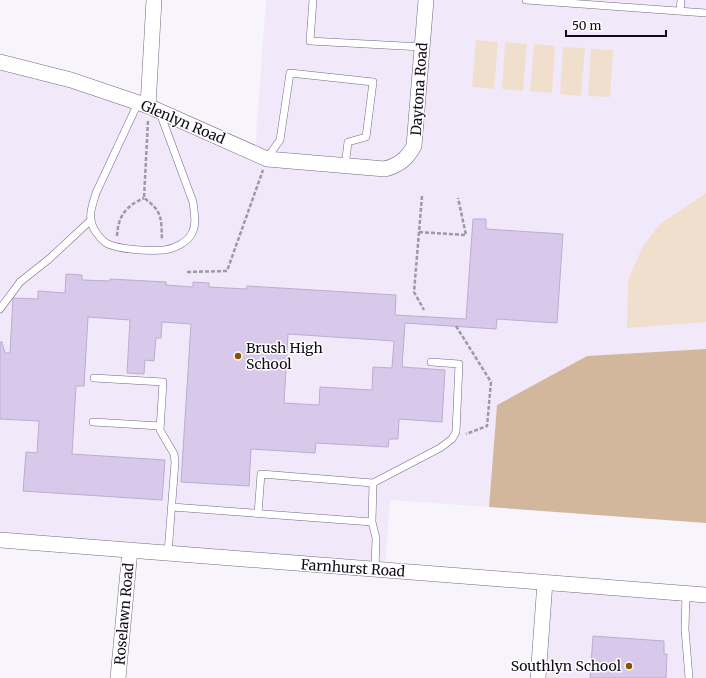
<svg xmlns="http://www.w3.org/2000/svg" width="706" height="678" viewBox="0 0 706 678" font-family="Merriweather,serif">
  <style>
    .built { fill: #f1e9fa }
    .green { fill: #f1dfce }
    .forest { fill: #d3b79c }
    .building { fill: #d8c9eb; stroke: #bcadce; fill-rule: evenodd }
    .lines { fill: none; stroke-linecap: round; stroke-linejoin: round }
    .service-casing { stroke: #756785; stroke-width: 8 }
    .minor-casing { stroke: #756785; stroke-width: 16 }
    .path { stroke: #9e99a2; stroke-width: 2.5; stroke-dasharray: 4 2; stroke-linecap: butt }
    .service { stroke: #fff; stroke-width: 7 }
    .minor { stroke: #fff; stroke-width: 15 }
    .poi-dot { fill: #895202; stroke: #fff; stroke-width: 1.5 }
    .labels { text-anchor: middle; stroke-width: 3; stroke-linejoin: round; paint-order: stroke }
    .street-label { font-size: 14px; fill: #120c18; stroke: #fff }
    .poi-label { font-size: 14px; fill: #120c18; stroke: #fff; text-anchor: start }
  </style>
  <rect width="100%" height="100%" fill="#f7f4fb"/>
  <path class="built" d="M266,0H706V349L587,356L497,405L489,507L390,500L385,570L0,540V62L71,80L255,153Z
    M545,582L706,595V678H538Z"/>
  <path class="green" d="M476,40L498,42L494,89L472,87Z
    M505,42L527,44L523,91L502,89Z
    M534,44L555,46L552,93L530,91Z
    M563,47L585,48L581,96L560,94Z
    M591,49L613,50L610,97L588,96Z
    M706,193V322L627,328L628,280L643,246L660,224Z"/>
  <path class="forest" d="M706,349V523L489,507L497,405L587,356Z"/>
  <path class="building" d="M473,219H486V229L563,234L557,323L497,319L496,329L405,323L402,367L445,370L442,422L399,419L398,439H389L388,447L316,443L315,453L251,449L249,486L181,482L191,324L162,322L161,338H156L154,361L145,360L144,374L127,373L130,320L88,317L84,386H76L72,454L165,460L162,500L23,491L26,452L37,453L39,421L0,419V342H2L5,353H10L13,298L38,299V291L65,293L66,274L82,275V280L110,281V279L166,282V285L193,287V282L209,283V287L247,289V286L396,295L395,315L466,319ZM288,334L394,341L392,368L373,367L372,390L320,387L319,405L284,403Z
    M593,636L664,641V654H667L666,678H590Z"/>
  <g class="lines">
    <g class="service-casing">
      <path id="service" d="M313,0L310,41L422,47
        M526,0L706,13
        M680,11L681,0
        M138,103L96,193C94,201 89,211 91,220C92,228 99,238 106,243C118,250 150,251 164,250C174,249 188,242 192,233C197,224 194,212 193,202L160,113
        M267,158L280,140L290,73L373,82L366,137L348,142L345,166
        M0,309L20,282L49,259L91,220
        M94,378L163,382L160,430L174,454L175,462L168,553
        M93,422L160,426
        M373,483L372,522L376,538L375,569
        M172,507L372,522
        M258,514L261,474L373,483L440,448L452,439L456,432L459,364L431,362
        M686,593L685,629L689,678"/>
    </g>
    <g class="minor-casing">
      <path id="minor" d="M0,62L71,80L148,106L267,159L385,169C399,165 407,159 414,146L426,0
        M148,106L154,0
        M0,540L706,595
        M118,678L130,550
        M538,678L545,582"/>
    </g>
    <path class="path" d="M148,121L144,198C163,212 161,218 162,240
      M422,196L414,292L424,310
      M419,232L466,235L458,198
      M117,236C118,216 126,206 144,198
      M187,272L227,271L263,170
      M456,326L491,382L487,426L466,434"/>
    <use href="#service" class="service"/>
    <use href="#minor" class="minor"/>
  </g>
  <g class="poi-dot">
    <circle cx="238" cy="356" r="4"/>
    <circle cx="629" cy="666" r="4"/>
  </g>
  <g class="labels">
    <g class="street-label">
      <text transform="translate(419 89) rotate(-86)" y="5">Daytona Road</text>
      <text transform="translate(183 122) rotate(23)" y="5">Glenlyn Road</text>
      <text transform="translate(353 568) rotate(4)" y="5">Farnhurst Road</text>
      <text transform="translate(124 614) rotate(-85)" y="5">Roselawn Road</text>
    </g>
    <g class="poi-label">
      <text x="246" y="353">Brush High<tspan x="246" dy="16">School</tspan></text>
      <text x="621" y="671" text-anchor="end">Southlyn School</text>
    </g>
  </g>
  <path d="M566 30v6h100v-6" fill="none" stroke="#120c18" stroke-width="2"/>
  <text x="572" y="30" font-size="12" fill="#120c18" stroke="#ffffff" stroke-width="3" paint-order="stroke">50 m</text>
</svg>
